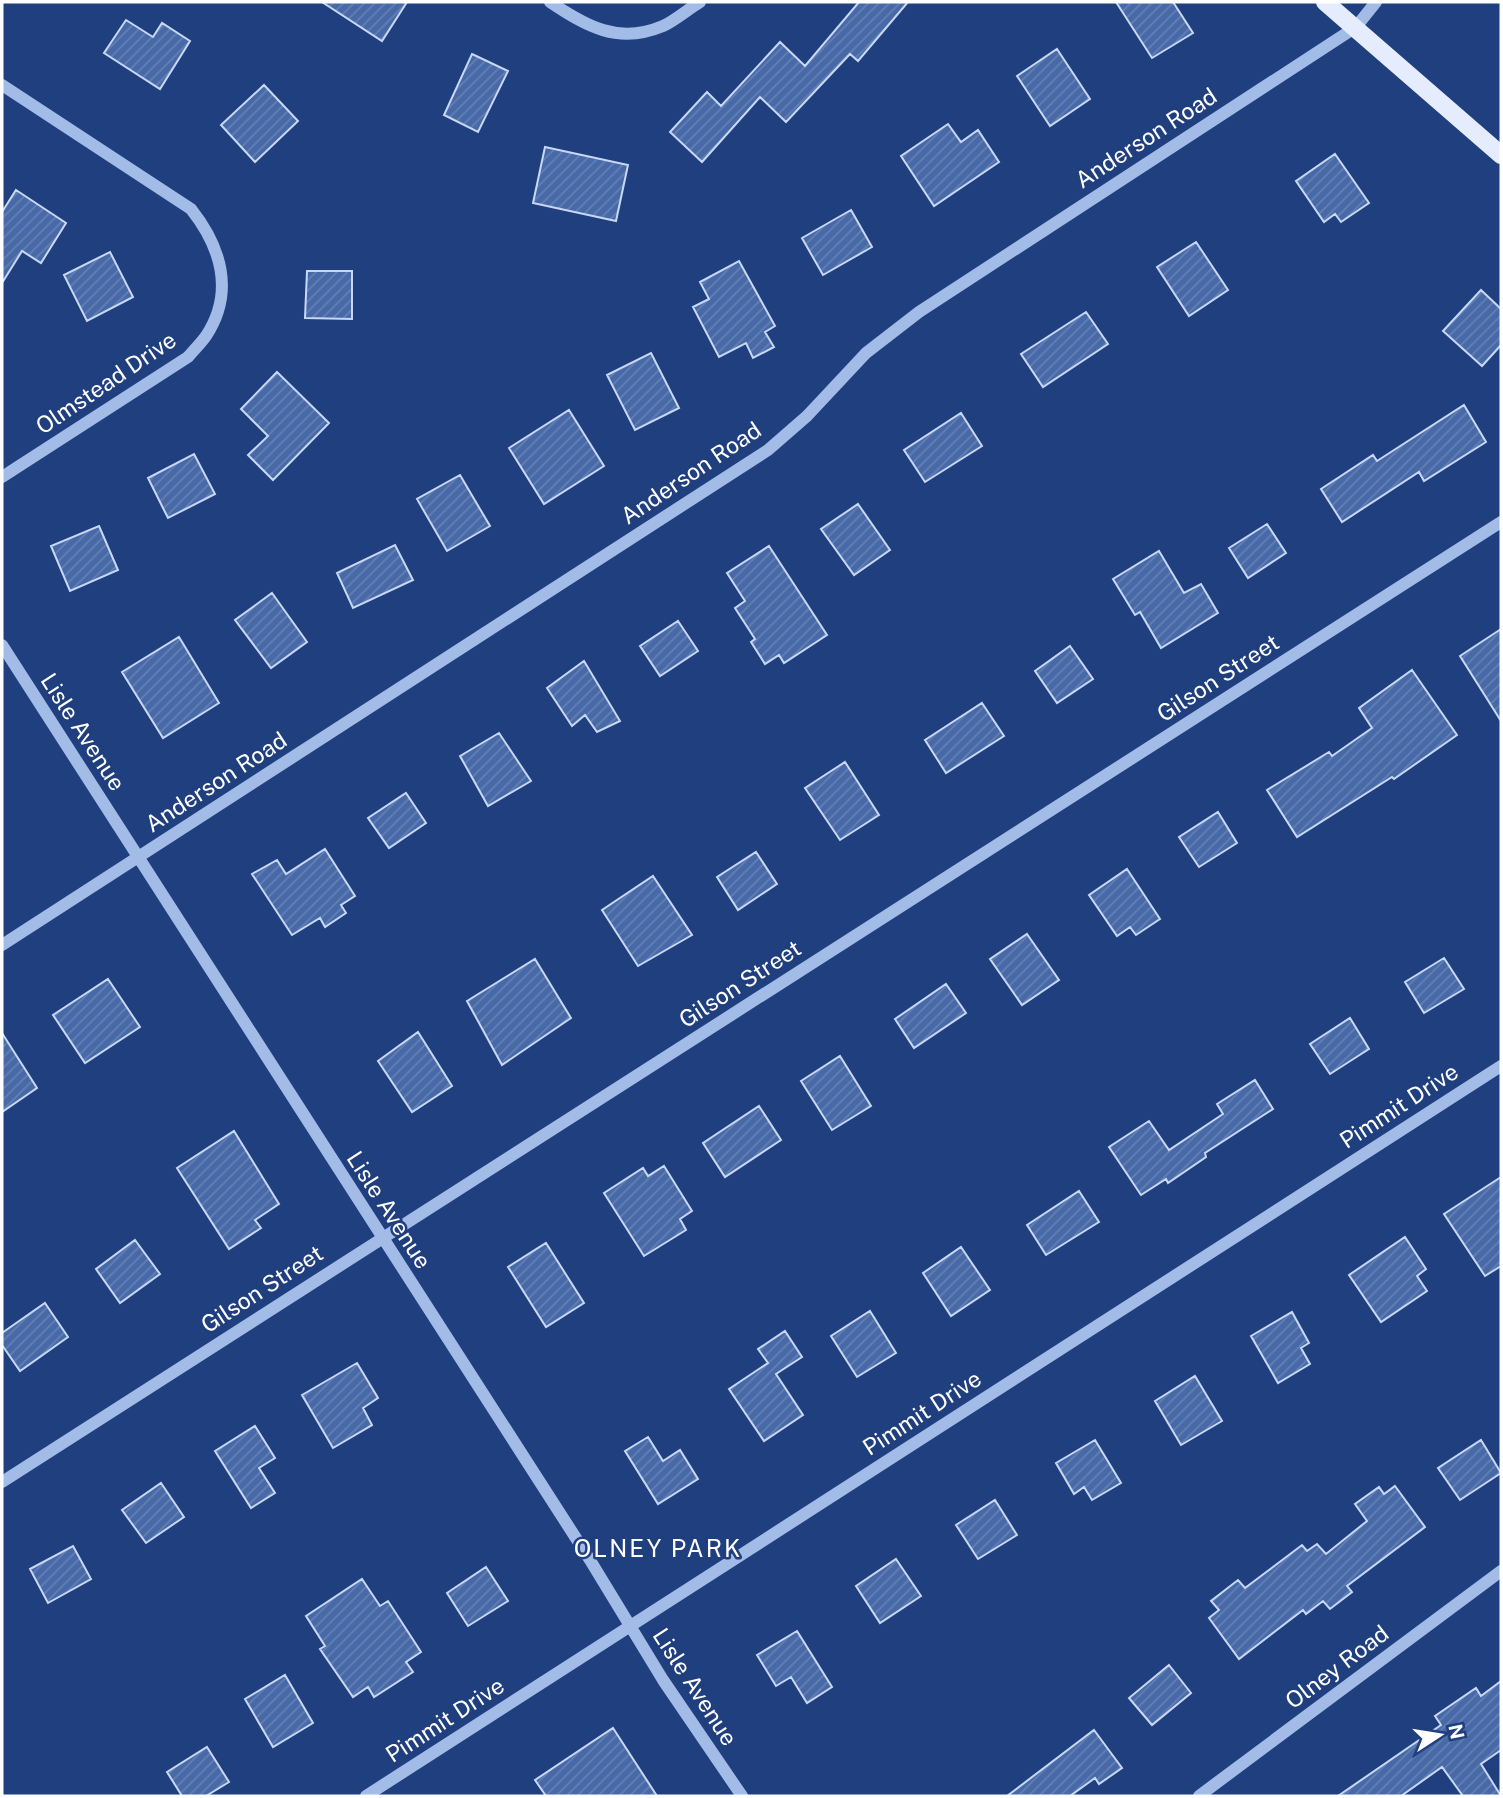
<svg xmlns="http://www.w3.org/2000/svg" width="1503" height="1798" viewBox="0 0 1503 1798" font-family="'Public Sans',sans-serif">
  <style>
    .building { fill: url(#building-hatch); stroke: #c7d7f6; stroke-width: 2 }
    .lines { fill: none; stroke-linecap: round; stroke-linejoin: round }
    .minor { stroke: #a3bbe7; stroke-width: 12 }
    .major { stroke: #e5ecfd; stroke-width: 18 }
    .labels { text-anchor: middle; stroke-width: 5; stroke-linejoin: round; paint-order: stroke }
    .street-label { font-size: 23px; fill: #fff; stroke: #203f7e }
    .neighbourhood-label { font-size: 24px; letter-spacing: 2px; fill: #fff; stroke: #203f7e }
  </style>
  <defs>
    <pattern id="building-hatch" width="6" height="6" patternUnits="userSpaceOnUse" patternTransform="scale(1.75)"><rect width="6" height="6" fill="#4869a7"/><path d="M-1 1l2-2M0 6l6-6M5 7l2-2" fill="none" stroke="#6380b4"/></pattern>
  </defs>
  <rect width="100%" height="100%" fill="#203f7e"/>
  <path class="building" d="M322,2H407L382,41Z
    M859,2H908L858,61L850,54L786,122L760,97L702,162L670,132L707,92L721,106L780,42L805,66Z
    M1116,2H1173L1193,33L1152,58Z
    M126,20L153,37L162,23L190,41L160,89L104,53Z
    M1057,49L1090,99L1050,126L1017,76Z
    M472,54L508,71L478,132L444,115Z
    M264,85L298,121L255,162L221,125Z
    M948,124L961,142L978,130L999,162L934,206L901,156Z
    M545,147L628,165L616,221L533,203Z
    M1335,154L1369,203L1341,222L1335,214L1324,222L1296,181Z
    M16,190L66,223L41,263L22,251L2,283V212Z
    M851,210L872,247L823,275L802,238Z
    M1196,242L1228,290L1189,316L1157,267Z
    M110,252L133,297L87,321L64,275Z
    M739,261L775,326L765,332L774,347L753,358L746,343L719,357L693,307L709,299L700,282Z
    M307,271H352V319L305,318Z
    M1481,290L1501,309V345L1482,366L1443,331Z
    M1086,312L1108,344L1043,387L1021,354Z
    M651,353L679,408L635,430L607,375Z
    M277,372L329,423L273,480L248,455L268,436L241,409Z
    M1464,405L1486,442L1424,481L1419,472L1342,522L1321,489L1373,455L1377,461Z
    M569,410L604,466L544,504L509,448Z
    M961,413L982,446L925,482L904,450Z
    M194,454L215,494L168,518L148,478Z
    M460,475L490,526L447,551L417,499Z
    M858,504L890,550L854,575L821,529Z
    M1267,524L1286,553L1248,578L1229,548Z
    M99,526L118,570L70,591L51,546Z
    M395,545L413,580L353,608L337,573Z
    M769,546L827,635L784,663L779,655L765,664L751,642L755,639L735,608L745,601L727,573Z
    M1159,551L1184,593L1201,584L1218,613L1161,648L1140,612L1135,615L1113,579Z
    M272,593L307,642L271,668L235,620Z
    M678,621L698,651L660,676L640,646Z
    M1501,629V721L1460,656Z
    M179,637L219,703L163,738L122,672Z
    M1070,646L1093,679L1057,703L1035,671Z
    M584,661L620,721L597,732L585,715L572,726L547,688Z
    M1412,670L1457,735L1394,779L1392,777L1297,837L1267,790L1329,752L1332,756L1372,728L1359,708Z
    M982,703L1004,736L946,773L925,740Z
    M499,733L531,781L488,806L460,756Z
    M845,762L879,815L840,840L805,788Z
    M406,793L426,823L389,848L368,818Z
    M1218,812L1237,843L1199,867L1179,837Z
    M325,849L355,896L341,905L346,913L325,927L320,918L292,935L252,874L277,860L286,874Z
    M756,852L777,884L738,910L717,877Z
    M1127,869L1160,919L1136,935L1130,927L1117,936L1089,895Z
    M653,876L692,935L638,966L602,910Z
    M1027,934L1059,980L1022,1005L990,959Z
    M1444,958L1464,989L1424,1013L1405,982Z
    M535,959L571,1018L502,1065L467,1001Z
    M108,979L140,1027L85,1063L53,1015Z
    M946,984L966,1013L914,1048L895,1019Z
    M1350,1018L1369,1049L1330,1074L1310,1044Z
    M418,1032L452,1086L412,1112L378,1061Z
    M2,1033L37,1088L2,1112Z
    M840,1056L871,1106L832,1130L801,1081Z
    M1255,1080L1273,1109L1205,1153L1206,1157L1168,1183L1166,1179L1141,1195L1109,1147L1149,1121L1169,1150L1223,1114L1217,1104Z
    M759,1106L781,1140L725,1177L703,1143Z
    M234,1131L279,1204L255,1220L261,1228L229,1249L177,1168Z
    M664,1166L692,1211L680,1219L686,1230L644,1256L604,1193L643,1168L648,1176Z
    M1501,1177V1266L1485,1276L1444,1214Z
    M1079,1191L1099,1222L1046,1255L1027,1225Z
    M1405,1237L1426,1269L1417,1276L1427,1291L1381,1322L1349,1275Z
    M135,1240L160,1274L120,1303L96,1269Z
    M546,1243L584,1303L546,1327L508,1267Z
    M961,1247L990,1290L951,1316L923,1273Z
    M45,1303L68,1337L20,1371L2,1345V1333Z
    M870,1311L896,1353L857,1377L831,1336Z
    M1292,1312L1309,1343L1301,1348L1310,1364L1278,1383L1251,1336Z
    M785,1331L802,1357L776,1374L803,1415L764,1441L729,1389L768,1363L758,1349Z
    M357,1363L378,1398L363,1408L372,1425L333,1448L302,1395Z
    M1195,1376L1222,1421L1181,1445L1155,1401Z
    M255,1426L275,1458L259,1468L275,1493L251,1508L215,1451Z
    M648,1437L663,1461L680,1450L698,1479L658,1504L625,1451Z
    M1095,1440L1121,1483L1092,1500L1084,1487L1074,1494L1056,1463Z
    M1481,1440L1501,1473L1460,1500L1438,1468Z
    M161,1483L184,1517L146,1543L122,1510Z
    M1395,1486L1425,1527L1347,1586L1352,1592L1330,1609L1323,1601L1306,1614L1303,1610L1239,1659L1209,1618L1219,1610L1211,1601L1238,1580L1245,1588L1302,1545L1307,1551L1317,1544L1326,1554L1367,1521L1355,1504L1379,1487L1384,1494Z
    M995,1500L1017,1535L978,1559L956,1525Z
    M73,1546L91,1579L48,1603L30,1569Z
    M896,1559L921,1596L880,1623L856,1586Z
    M486,1567L508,1601L468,1626L447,1593Z
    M362,1579L380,1606L388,1601L421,1652L406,1662L413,1672L374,1697L368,1687L353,1697L320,1649L325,1646L306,1616Z
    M797,1631L832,1687L807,1703L791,1677L776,1686L757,1655Z
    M1169,1665L1191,1693L1152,1725L1129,1698Z
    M285,1675L313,1723L273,1747L245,1699Z
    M1501,1681V1750L1481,1764L1501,1796H1463L1442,1767L1401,1796H1338L1441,1725L1435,1716L1476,1688L1481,1696Z
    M613,1728L657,1796H546L535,1780Z
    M1094,1730L1122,1768L1099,1784L1095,1778L1070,1796H1007Z
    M207,1747L229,1782L206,1796H182L167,1772Z"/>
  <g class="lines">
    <path class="minor" d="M550,2C586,26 618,45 663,26C676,20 688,9 700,2
      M2,85L191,209C221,247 235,292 206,336C201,343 194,350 188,357L2,477
      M2,645L590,1560L663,1680L742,1796
      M2,945L768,450L807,416L866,353L919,312L1356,27L1376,2
      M2,1482L1501,522
      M366,1796L1501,1066
      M1199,1796L1501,1571"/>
    <path class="major" d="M1325,2L1501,155"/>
  </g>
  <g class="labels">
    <g class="street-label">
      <text transform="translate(1146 138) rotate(-33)" y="8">Anderson Road</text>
      <text transform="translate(106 383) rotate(-34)" y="8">Olmstead Drive</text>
      <text transform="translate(691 473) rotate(-34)" y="8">Anderson Road</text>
      <text transform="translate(1218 678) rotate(-33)" y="8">Gilson Street</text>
      <text transform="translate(83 732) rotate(57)" y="8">Lisle Avenue</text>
      <text transform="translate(216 782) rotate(-33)" y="8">Anderson Road</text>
      <text transform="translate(740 984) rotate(-33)" y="8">Gilson Street</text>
      <text transform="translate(1399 1106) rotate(-33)" y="8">Pimmit Drive</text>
      <text transform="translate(389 1210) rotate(57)" y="8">Lisle Avenue</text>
      <text transform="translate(262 1289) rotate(-33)" y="8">Gilson Street</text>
      <text transform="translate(922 1413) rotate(-33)" y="8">Pimmit Drive</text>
      <text transform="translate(1337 1667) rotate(-37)" y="8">Olney Road</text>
      <text transform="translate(695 1687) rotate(57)" y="8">Lisle Avenue</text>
      <text transform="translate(445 1720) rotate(-33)" y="8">Pimmit Drive</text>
    </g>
    <g class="neighbourhood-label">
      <text x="658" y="1557">OLNEY PARK</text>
    </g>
  </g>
  <rect width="1503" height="1798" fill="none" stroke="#ffffff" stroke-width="7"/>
  <g transform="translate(1440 1735) rotate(78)" stroke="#203f7e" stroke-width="5" paint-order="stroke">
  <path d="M0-5L12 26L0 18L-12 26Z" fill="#ffffff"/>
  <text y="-10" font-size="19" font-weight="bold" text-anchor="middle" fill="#ffffff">N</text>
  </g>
</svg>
